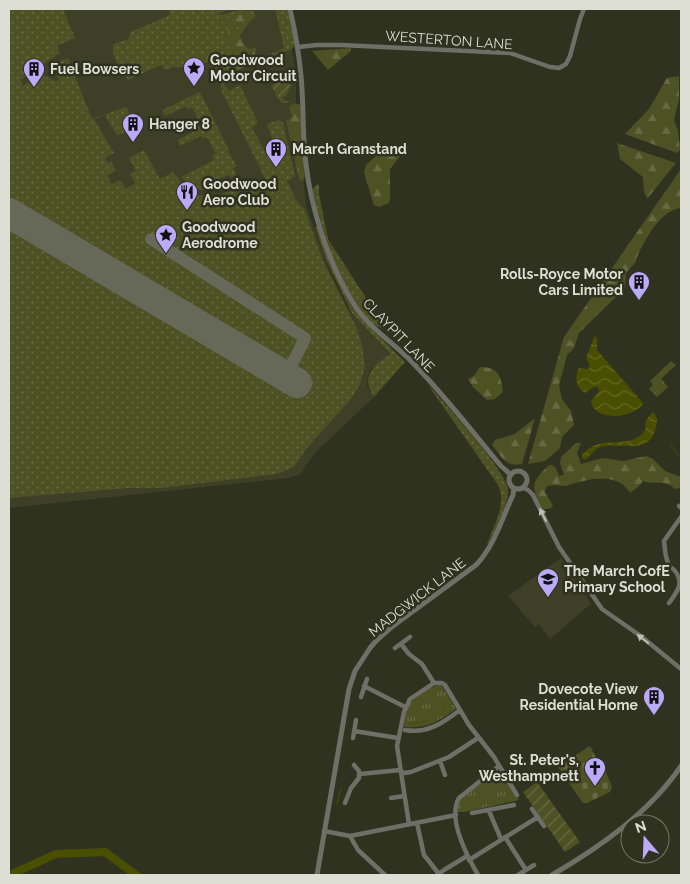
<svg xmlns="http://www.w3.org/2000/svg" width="690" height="884" viewBox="0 0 690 884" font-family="Raleway,sans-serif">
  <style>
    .built { fill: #3d3f27 }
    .grass { fill: url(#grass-dots) }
    .forest { fill: url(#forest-firs) }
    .cemetery { fill: url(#cemetery-stones) }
    .park { fill: url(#park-tufts) }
    .garden { fill: url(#garden-furrows) }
    .water { fill: url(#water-waves) }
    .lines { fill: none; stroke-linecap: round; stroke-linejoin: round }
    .stream { stroke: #4a4e00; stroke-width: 1 }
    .river { stroke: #4a4e00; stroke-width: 8 }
    .taxiway { stroke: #666858; stroke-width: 12 }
    .runway { stroke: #666858; stroke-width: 30 }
    .minor { stroke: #6e6f67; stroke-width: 4.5 }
    .tertiary { stroke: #6e6f67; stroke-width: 5 }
    .oneway { fill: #bcbdb3 }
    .labels { text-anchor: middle; stroke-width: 5; stroke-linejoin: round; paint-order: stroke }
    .street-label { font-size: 14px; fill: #dddfd4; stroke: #303220 }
    .poi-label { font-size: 14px; font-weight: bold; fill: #dddfd4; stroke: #303220; text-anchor: start }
  </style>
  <defs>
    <pattern id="grass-dots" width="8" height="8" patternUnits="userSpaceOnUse" patternTransform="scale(1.25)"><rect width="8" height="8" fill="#4e5124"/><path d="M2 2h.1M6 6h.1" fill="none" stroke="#676a43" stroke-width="1.8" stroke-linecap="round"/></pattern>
    <pattern id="forest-firs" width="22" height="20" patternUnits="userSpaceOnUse" patternTransform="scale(1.25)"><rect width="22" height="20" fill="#4e5124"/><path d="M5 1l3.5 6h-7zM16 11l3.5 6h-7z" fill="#676a43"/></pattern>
    <pattern id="cemetery-stones" width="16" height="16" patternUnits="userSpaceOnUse" patternTransform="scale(1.25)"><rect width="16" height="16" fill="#4e5124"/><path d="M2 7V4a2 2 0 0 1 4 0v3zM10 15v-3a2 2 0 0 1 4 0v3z" fill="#676a43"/></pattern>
    <pattern id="park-tufts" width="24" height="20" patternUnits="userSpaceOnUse" patternTransform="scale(1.25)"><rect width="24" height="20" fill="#4e5124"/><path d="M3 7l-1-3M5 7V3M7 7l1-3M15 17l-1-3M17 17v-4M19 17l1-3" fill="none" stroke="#676a43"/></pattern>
    <pattern id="garden-furrows" width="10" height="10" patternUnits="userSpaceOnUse" patternTransform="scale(1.25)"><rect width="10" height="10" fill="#4e5124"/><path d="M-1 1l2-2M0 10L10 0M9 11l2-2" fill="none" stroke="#676a43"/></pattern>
    <pattern id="water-waves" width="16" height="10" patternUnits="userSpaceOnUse" patternTransform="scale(1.25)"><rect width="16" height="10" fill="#4a4e00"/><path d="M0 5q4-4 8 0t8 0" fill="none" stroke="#646724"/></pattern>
  </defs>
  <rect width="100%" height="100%" fill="#303220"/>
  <path class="built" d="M9,9H284L296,72V105L306,205L329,270L348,308L389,354L370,370L368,376L367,387L374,397L315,453L299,475L288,478L9,508Z
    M561,558L591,604L550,639L539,624L535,627L508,596Z"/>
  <path class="grass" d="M9,9H63L75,38L57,46L60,53L21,80L23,86L42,74L55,81L59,80L56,72L52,68L56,63L68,58L92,119L126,107L136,126L117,136L105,115L94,119L114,153L105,158L108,163L111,161L116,170L107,176L112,184L120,180L126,189L135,183L130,174L136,171L129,158L144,150L160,179L173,172C181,182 190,197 204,195L207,200L253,181L257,183L266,180L221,90V81L230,78V79L223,82L229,91L240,85L258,123L252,128L267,155L276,150L267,124L278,120L283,122L295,176L287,181C292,190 295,203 304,208L323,261L357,329L362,345L365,367L360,384L351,399L306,449L294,467L277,474L162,488H129L9,498Z
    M168,9H231L219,13L220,15L240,10L253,11L255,14V17L251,20L240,35L242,44H244L248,49L256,48C256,54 253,61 248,65C241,71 223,77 215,72C211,70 210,66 209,62L200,65L196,61L189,63L190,68L173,67L164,70L161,65L128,80C122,70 111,58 113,45L116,43L129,39V35L131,32L170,15Z
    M275,9H288L295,46L292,49L267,59L265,56L284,48Z
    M200,92L229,150L228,151L237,166L233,168L237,175L231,178L229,175L219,179L220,182L202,190L192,186L181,177L214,160L212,156L216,154L207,137L203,138L201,136L180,146L177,140L199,129L197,126L201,124L192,107L188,109L187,106L165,116L162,110Z
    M319,184V194L328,239L386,329C352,328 317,219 313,190L315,186Z
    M318,226L341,287L352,307L366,323L405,362L374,397C360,377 373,365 390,354L352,313L326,260L315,227Z
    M428,385L434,391C449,409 507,471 508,490C509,505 495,530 488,544H487C494,525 507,504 498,485Z"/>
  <path class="forest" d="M244,11L252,14L254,17L248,19L233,30C242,32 241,44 247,50L255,49V56L251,59L250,64L239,69L224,38L229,32L221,21Z
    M351,48V51L328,70L312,51Z
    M679,76V99L674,120L678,131L680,150L677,153L625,134L649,109L667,78Z
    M294,103L300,105L305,176L303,181H300L299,178L286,121L292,117L289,107Z
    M617,143L676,163L647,199L644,191L643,177L620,159Z
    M388,145H392L400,150L402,154L390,169V198L389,203L379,207L374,205L364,173L366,165Z
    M681,169V208C659,211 645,240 636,259V262L626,273L625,288L579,333L574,348L567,355L559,385L562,399L571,411L574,425L562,437L560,448L545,461L528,464L564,337Z
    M480,367C498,367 501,375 503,392L495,399L487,400L473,387L468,379L474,376Z
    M535,418L522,464C505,467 502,457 492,445L495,440L515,434Z
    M576,443H581L577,453L581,464L602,458L623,461L646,456L653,459L665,471L681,477V488L675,489C664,478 657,486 643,481L638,487L630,493C617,471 588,479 569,485C562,488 554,483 546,487L545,492L553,506L551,508L543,510C531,487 530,483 549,465C556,464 557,471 559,476L564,475L560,463L561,457Z"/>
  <path class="cemetery" d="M590,746L600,766L603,765L612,787L610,792L587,803H583L558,767Z"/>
  <path class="park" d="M671,361L676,365L661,379L668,387L657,397L649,389L653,385L650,381Z
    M440,685L443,687L456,709C437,722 428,729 404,727C405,720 405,713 408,707C412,698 430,686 440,685Z
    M498,770L519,800L464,812H457L458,804L462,798Z"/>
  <path class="garden" d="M279,81L287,82L291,85L286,96L283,97L284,101L295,102L281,103L272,87L273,84Z
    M537,782L580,842L565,852L523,792Z"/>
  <path class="water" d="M595,335L597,339V350L643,403C637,418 593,423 591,401L599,391L598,387H594L585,393C576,388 574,377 579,368L588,369L590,366L586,358Z
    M653,412C657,416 658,421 656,427C649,458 621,440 600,447C595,449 590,456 585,460L582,458V455C600,432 631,452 645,430L646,420Z"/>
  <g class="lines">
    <path class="stream" d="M670,444L681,458
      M441,699L445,706L443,714
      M409,724L429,721
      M337,804L341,788"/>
    <path class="river" d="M10,875L56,854L105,852L136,875"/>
    <path class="taxiway" d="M151,239L305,338L286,377"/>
    <path class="runway" d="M9,213L297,383"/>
    <path class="minor" d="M298,47L317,45H341L510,53L550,67L559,68L566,64L570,56L580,19L584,9
      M523,488L528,490L533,495L559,547L602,609L642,637L681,669
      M679,506L681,508
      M669,603C676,593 685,584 675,571C671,566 673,571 669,565C665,558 665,549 664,541L681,517
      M401,644L409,654L422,664L434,683
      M395,648L410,637
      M364,686L405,707
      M361,697L367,679
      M405,730C427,734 443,723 460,710
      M354,731L398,738
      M353,738L356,720
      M440,761L445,775
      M360,774L400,770L404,773L411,772L449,757L478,738
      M391,798L404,796
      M345,803L351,788L359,778V771L354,765
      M532,809L544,826
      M489,811L501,839
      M472,813L514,805
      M417,823L424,855L439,874
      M409,824L397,746L404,712L410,699L434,683H442L445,685L469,725L494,757L517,795
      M324,831L350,836L456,815
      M350,836L358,850L385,875
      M505,837L526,870
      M469,860L538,817
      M437,875L444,870L467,856
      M478,875C467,856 447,818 459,798L499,766
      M518,875L534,865"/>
    <path class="tertiary" d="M290,9C295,31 299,53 301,76C304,105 302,134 306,164C311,209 329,264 353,303C367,326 390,340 409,359C442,392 471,430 501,466L511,475
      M509 480a9 9 0 1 1 18 0a9 9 0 1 1-18 0Z
      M317,875L349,689L355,671L370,648L376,641L393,626L476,565C494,546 502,519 513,495L514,488
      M552,875C600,847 650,812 681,766"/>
  </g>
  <defs><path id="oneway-solid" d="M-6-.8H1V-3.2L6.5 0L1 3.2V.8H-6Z" transform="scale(1.25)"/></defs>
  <g class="oneway">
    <use href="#oneway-solid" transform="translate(543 515) rotate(-116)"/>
    <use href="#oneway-solid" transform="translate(643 639) rotate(-142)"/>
  </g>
  <defs>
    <g id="sight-pin" transform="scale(1.125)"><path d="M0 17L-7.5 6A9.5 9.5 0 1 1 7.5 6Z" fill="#baaaf7" stroke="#303220"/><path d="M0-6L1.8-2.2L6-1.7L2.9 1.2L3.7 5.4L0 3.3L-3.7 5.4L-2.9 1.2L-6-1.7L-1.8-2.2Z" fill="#111"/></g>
    <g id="building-pin" transform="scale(1.125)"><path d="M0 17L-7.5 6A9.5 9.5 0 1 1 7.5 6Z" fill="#baaaf7" stroke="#303220"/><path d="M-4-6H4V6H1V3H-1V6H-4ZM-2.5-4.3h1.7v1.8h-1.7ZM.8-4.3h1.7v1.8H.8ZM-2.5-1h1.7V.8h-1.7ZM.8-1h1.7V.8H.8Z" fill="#111"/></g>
    <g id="restaurant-pin" transform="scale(1.125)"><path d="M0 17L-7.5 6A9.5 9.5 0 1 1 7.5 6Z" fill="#baaaf7" stroke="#303220"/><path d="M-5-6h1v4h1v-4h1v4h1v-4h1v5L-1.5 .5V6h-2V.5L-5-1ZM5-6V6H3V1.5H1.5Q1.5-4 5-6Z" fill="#111"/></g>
    <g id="school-pin" transform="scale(1.125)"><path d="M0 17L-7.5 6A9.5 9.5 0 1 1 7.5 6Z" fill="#baaaf7" stroke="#303220"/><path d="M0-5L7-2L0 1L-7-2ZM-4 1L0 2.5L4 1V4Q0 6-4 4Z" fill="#111"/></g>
    <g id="church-pin" transform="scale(1.125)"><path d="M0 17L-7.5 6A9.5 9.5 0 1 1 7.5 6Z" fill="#baaaf7" stroke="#303220"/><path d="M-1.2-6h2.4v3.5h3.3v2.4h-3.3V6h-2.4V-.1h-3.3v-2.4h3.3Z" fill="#111"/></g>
  </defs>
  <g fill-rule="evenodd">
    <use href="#sight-pin" x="194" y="68"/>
    <use href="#building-pin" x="34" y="69"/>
    <use href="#building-pin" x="133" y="124"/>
    <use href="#building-pin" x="276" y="149"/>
    <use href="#restaurant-pin" x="187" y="192"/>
    <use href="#sight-pin" x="166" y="235"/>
    <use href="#building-pin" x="639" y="282"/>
    <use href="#school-pin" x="548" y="579"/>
    <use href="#building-pin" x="654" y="697"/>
    <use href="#church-pin" x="595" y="768"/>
  </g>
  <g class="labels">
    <g class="street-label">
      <text transform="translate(449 40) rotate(4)" y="5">WESTERTON LANE</text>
      <text transform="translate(399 335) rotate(46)" y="5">CLAYPIT LANE</text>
      <text transform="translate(417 597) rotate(-38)" y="5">MADGWICK LANE</text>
    </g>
    <g class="poi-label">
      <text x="210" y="65">Goodwood<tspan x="210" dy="16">Motor Circuit</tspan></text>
      <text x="50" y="74">Fuel Bowsers</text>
      <text x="149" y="129">Hanger 8</text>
      <text x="292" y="154">March Granstand</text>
      <text x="203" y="189">Goodwood<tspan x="203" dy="16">Aero Club</tspan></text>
      <text x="182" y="232">Goodwood<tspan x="182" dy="16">Aerodrome</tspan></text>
      <text x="623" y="279" text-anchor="end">Rolls-Royce Motor<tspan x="623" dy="16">Cars Limited</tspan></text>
      <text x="564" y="576">The March CofE<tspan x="564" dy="16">Primary School</tspan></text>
      <text x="638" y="694" text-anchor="end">Dovecote View<tspan x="638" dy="16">Residential Home</tspan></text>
      <text x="579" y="765" text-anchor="end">St. Peter's,<tspan x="579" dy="16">Westhampnett</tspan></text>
    </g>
  </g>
  <rect width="690" height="884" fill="none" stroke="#dddfd4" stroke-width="20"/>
  <g transform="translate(645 839) rotate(341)"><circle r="24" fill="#303220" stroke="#757768"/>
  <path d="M0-4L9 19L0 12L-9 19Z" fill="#baaaf7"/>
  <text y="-8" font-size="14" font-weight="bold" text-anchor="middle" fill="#dddfd4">N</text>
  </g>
</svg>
